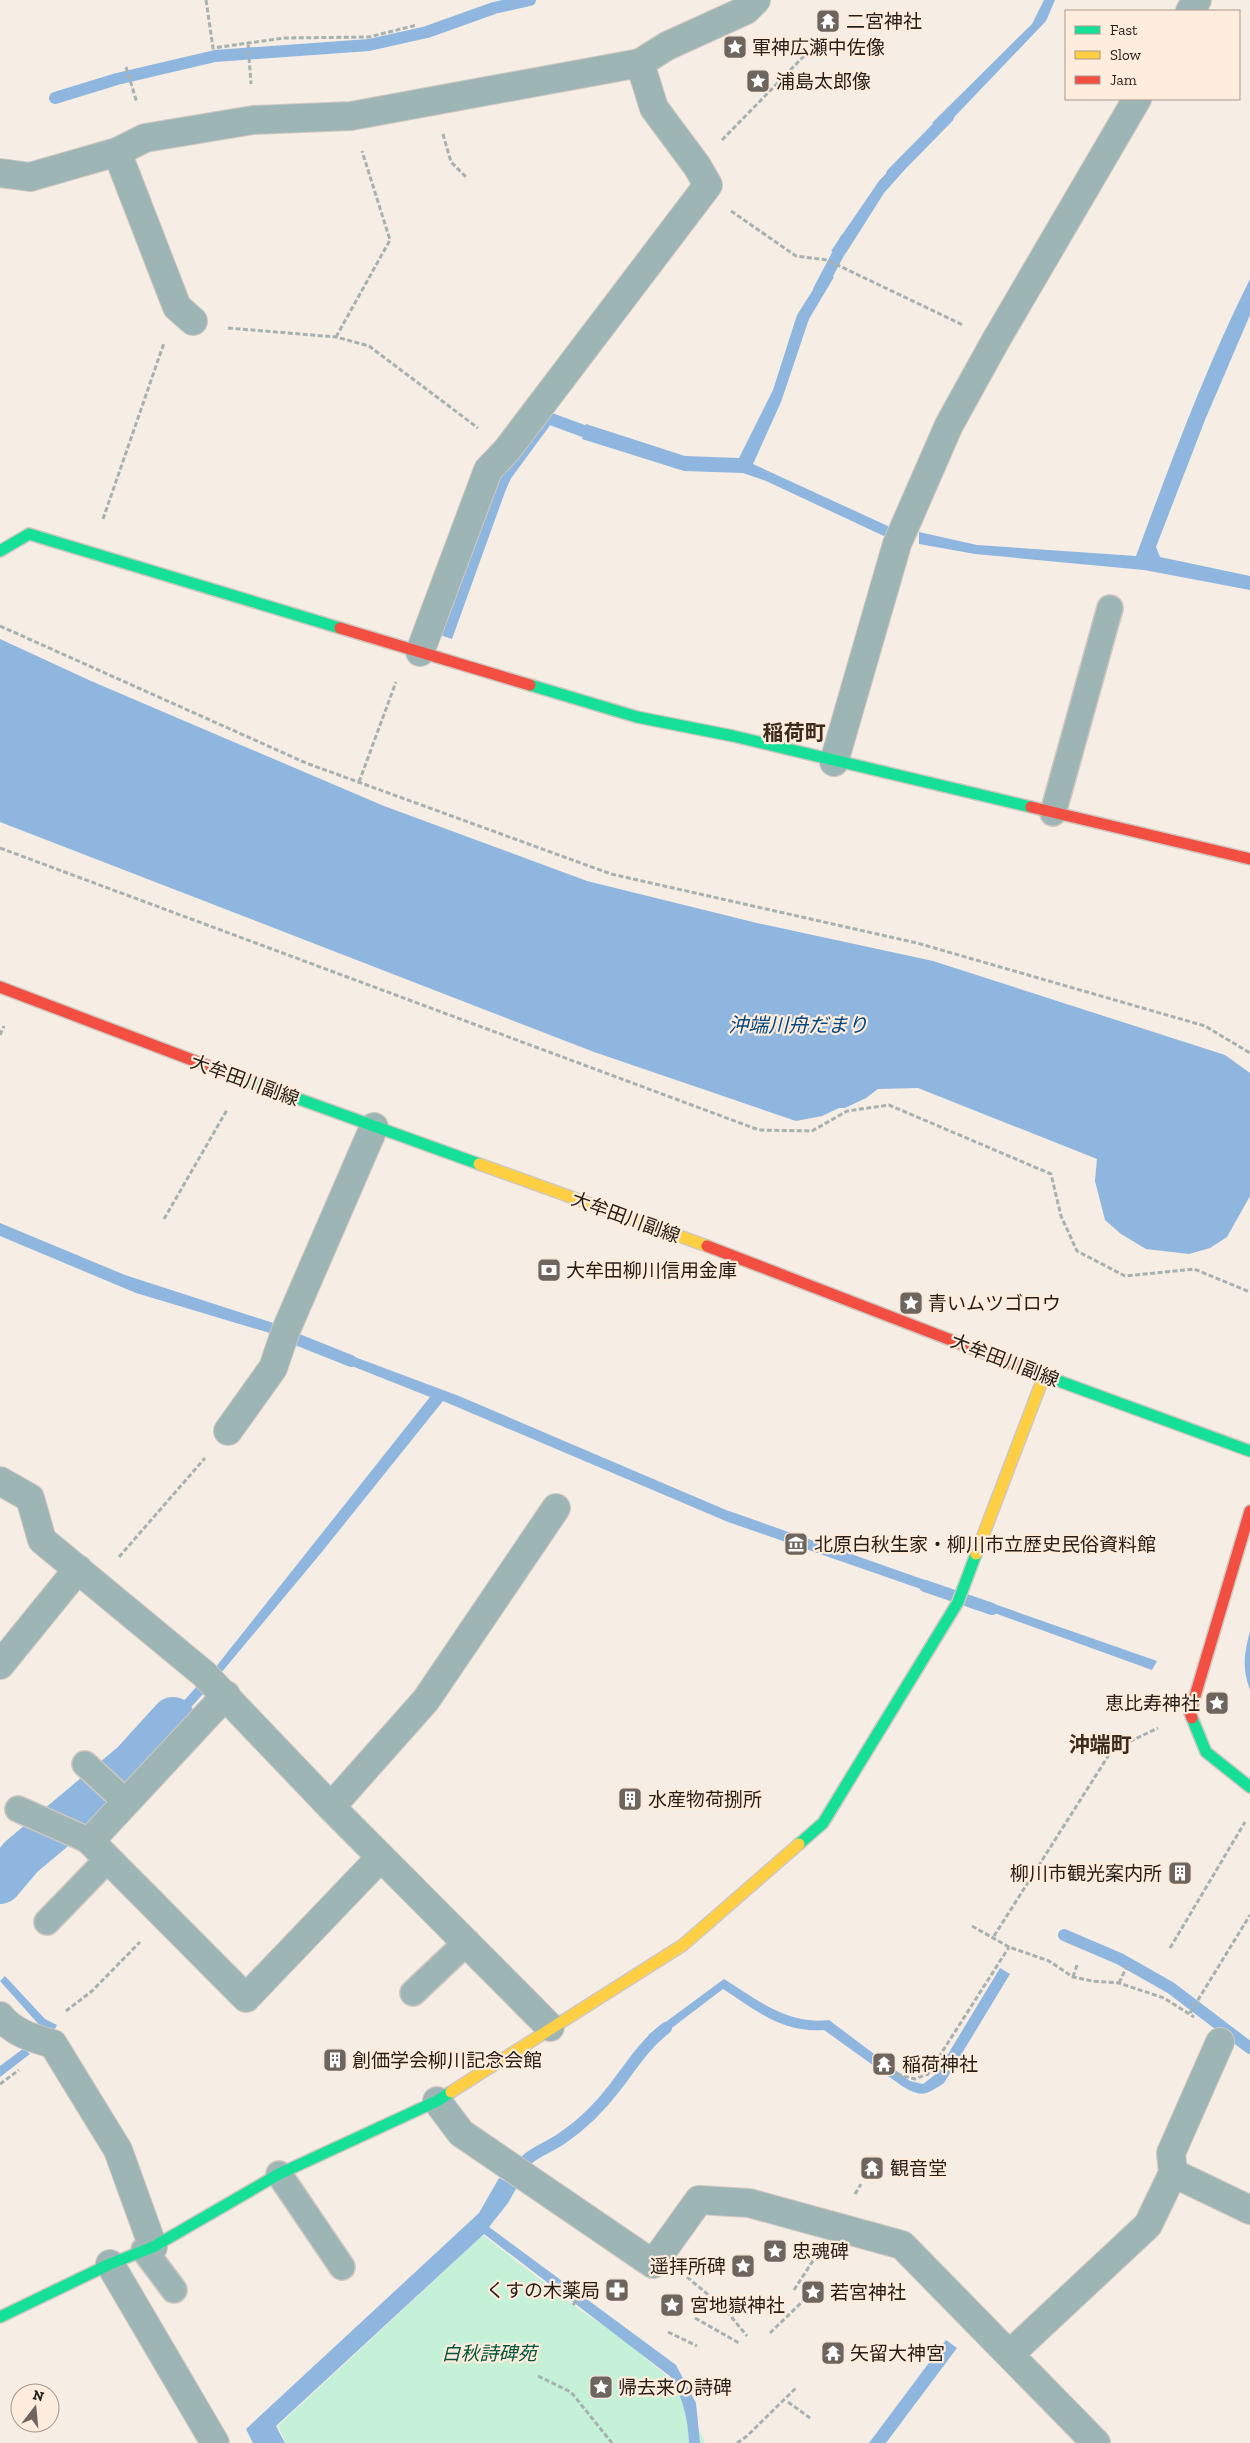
<svg xmlns="http://www.w3.org/2000/svg" width="1250" height="2443" viewBox="0 0 1250 2443" font-family="'Zilla Slab','Noto Sans JP',serif">
  <style>
    .green { fill: #c4f1d7 }
    .water { fill: #8fb6df }
    .lines { fill: none; stroke-linecap: round; stroke-linejoin: round }
    .stream { stroke: #8fb6df; stroke-width: 12 }
    .canal { stroke: #8fb6df; stroke-width: 44 }
    .lane-casing { stroke: #cfc8c1; stroke-width: 28 }
    .street-casing { stroke: #cfc8c1; stroke-width: 30 }
    .fast-casing { stroke: #cfc8c1; stroke-width: 14 }
    .slow-casing { stroke: #cfc8c1; stroke-width: 14 }
    .jam-casing { stroke: #cfc8c1; stroke-width: 14 }
    .path { stroke: #a7b2b0; stroke-width: 3; stroke-dasharray: 5 2.5; stroke-linecap: butt }
    .lane { stroke: #9eb5b5; stroke-width: 25 }
    .street { stroke: #9eb5b5; stroke-width: 28 }
    .fast { stroke: #16e098; stroke-width: 11 }
    .slow { stroke: #ffcf43; stroke-width: 11 }
    .jam { stroke: #f24e42; stroke-width: 11 }
    .labels { text-anchor: middle; stroke-width: 4.5; stroke-linejoin: round; paint-order: stroke }
    .poi-label { font-size: 19px; fill: #251d16; stroke: #feecdd; text-anchor: start }
    .street-label { font-size: 19px; fill: #251d16; stroke: #feecdd }
    .park-label { font-size: 19px; font-style: italic; fill: #00543a; stroke: #feecdd }
    .water-label { font-size: 20px; font-style: italic; fill: #014780; stroke: #feecdd }
    .quarter-label { font-size: 21px; font-weight: bold; fill: #3b2b1c; stroke: #feecdd }
  </style>
  <rect width="100%" height="100%" fill="#f6ede5"/>
  <path class="green" d="M483,2235L573,2305L619,2336L678,2385L705,2443H286L278,2426Z"/>
  <path class="water" d="M1044,0H1055L1046,21L940,132L932,123L1032,24Z
    M899,160L908,166L884,193L846,253L842,256L831,251L879,181Z
    M823,274L834,277L809,319L781,402L753,464L890,527L886,537L766,481L743,473L684,471L582,439L586,424L685,456L739,458L773,390L797,315Z
    M1250,279V315L1205,420L1156,547L1160,557L1250,576V590L1144,570L975,554L919,544V532L977,545L1136,556C1171,462 1205,369 1250,279Z
    M501,471L510,478L452,639L440,635Z
    M0,639L91,681L384,806L587,881L757,923L933,961L1225,1055L1250,1073V1196L1227,1237L1210,1248L1189,1254L1146,1249L1121,1234L1105,1220L1095,1181L1097,1159L918,1088L878,1089L866,1098L845,1108H839L822,1116L796,1121L594,1052L0,822Z
    M0,1223L125,1275L295,1330L293,1340L136,1293L0,1236Z
    M336,1350L459,1396L726,1510L942,1586L938,1595L728,1522L443,1401L321,1553L221,1673L215,1668L430,1397L334,1359Z
    M977,1598L1157,1661L1152,1670L975,1606Z
    M1250,1631V1690C1242,1668 1244,1654 1250,1631Z
    M198,1685L203,1694L138,1766L130,1761Z
    M60,1818L67,1826L26,1859L0,1889V1875L19,1851Z
    M1000,1968L1010,1974L944,2083C926,2095 922,2098 902,2086L824,2030C782,2033 757,2011 723,1989L656,2040L648,2035L724,1979C758,2000 787,2025 829,2020L910,2081L923,2084L936,2074Z
    M5,1976L45,2019L57,2025L54,2031L41,2027L0,1981Z
    M24,2048L30,2054L0,2077V2066Z
    M499,2178L517,2187L508,2203L489,2227L676,2365L696,2403L700,2443H689C688,2418 683,2399 671,2377L484,2234L276,2426L285,2443H253L246,2429L479,2213Z
    M946,2340L957,2348L886,2443H869Z"/>
  <g class="lines">
    <path class="stream" d="M55,98L117,79L215,56L369,45L427,32L494,8L530,0
      M892,174L948,117
      M819,290L846,239
      M499,490L506,475L548,418L600,437
      M281,1333L351,1361
      M925,1586L992,1609
      M1064,1935L1120,1959L1171,1988L1250,2048
      M515,2173C529,2153 541,2152 561,2139C582,2125 601,2106 616,2086C632,2065 645,2044 666,2028"/>
    <path class="canal" d="M0,1882L21,1857L133,1763L173,1719"/>
    <g class="lane-casing">
      <path id="lane" d="M1053,813L1110,608
        M85,1764L126,1802
        M18,1809L90,1841
        M47,1922L108,1859
        M413,1993L467,1942
        M279,2174L342,2267
        M144,2250L174,2290"/>
    </g>
    <g class="street-casing">
      <path id="street" d="M1190,11L1197,0
        M117,152L177,307L193,321
        M0,173L30,177L117,152L145,138L253,120L351,116L640,63L667,46L746,10L756,0
        M420,652L488,470L507,450L708,185L697,166L654,108L640,63
        M834,762L897,544L949,425L996,340L1137,99
        M228,1431L273,1368L286,1330L374,1127
        M0,1481L30,1498L42,1540L204,1674L331,1807L550,2027
        M0,1665L78,1569
        M226,1695L90,1841L246,1998L381,1857
        M331,1807L426,1700L556,1508
        M0,2016C14,2033 32,2038 53,2044L118,2150L153,2247
        M437,2101L461,2133L653,2264L699,2200L749,2203L902,2245L1096,2443
        M1173,2173L1250,2210
        M110,2264L215,2443
        M1010,2354L1148,2225L1173,2173L1171,2153L1220,2042"/>
    </g>
    <g class="fast-casing">
      <path id="fast" d="M0,551L29,534L340,628
        M530,685L637,717L733,736L1031,807
        M216,1069L479,1164
        M1026,1369L1250,1451
        M1192,1718L1206,1752L1250,1787
        M799,1844L823,1823L958,1602L976,1554
        M0,2317L110,2264L153,2247L279,2174L437,2101L451,2092"/>
    </g>
    <g class="slow-casing">
      <path id="slow" d="M479,1164L707,1246
        M976,1554L1044,1376
        M451,2092L683,1945L799,1844"/>
    </g>
    <g class="jam-casing">
      <path id="jam" d="M340,628L530,685
        M1031,807L1250,859
        M0,987L216,1069
        M707,1246L1026,1369
        M1192,1718L1190,1713L1250,1511"/>
    </g>
    <path class="path" d="M206,0L213,48L284,38L369,37L417,25
      M248,43L251,84
      M126,67L137,103
      M443,134L451,162L467,178
      M722,140L804,56
      M731,211L796,256L827,260L963,325
      M228,328L336,337L369,346L478,428
      M336,337L390,240L362,151
      M103,519L164,343
      M0,626L306,763L611,874L917,943L1205,1026L1250,1053
      M359,782L396,682
      M0,848L759,1130L812,1131L847,1111L889,1105L1051,1174L1061,1216L1077,1251L1125,1276L1194,1269L1250,1292
      M0,1035L4,1026
      M164,1219L227,1110
      M792,1552L800,1533
      M119,1557L205,1458
      M972,1926L1009,1947L1049,1961L1073,1977L1092,1981L1119,1983L1164,1998L1194,2017
      M994,1936L1112,1750L1158,1728
      M1170,1948L1245,1822
      M1073,1977L1077,1965
      M1119,1983L1127,1966
      M66,2011L92,1991L140,1942
      M1190,2013L1250,1915
      M891,2069L900,2075L915,2079L928,2074L1009,1947
      M0,2084L19,2070
      M855,2194L861,2184
      M687,2277L724,2308L747,2336
      M794,2290L814,2259
      M573,2305L584,2292
      M695,2318L739,2343
      M668,2332L697,2346
      M770,2333L804,2300
      M538,2376L571,2392L612,2443
      M788,2402L810,2418
      M737,2443L747,2436L797,2387"/>
    <use href="#lane" class="lane"/>
    <use href="#street" class="street"/>
    <use href="#fast" class="fast"/>
    <use href="#slow" class="slow"/>
    <use href="#jam" class="jam"/>
  </g>
  <defs>
    <g id="temple-square" transform="scale(1.25)"><rect x="-9" y="-9" width="18" height="18" rx="4" fill="#6e665e" stroke="#feecdd"/><path d="M0-6L5-2H3V0L6.5 2.5H4V6H1.5V3h-3V6H-4V2.5H-6.5L-3 0V-2H-5Z" fill="#fff"/></g>
    <g id="sight-square" transform="scale(1.25)"><rect x="-9" y="-9" width="18" height="18" rx="4" fill="#6e665e" stroke="#feecdd"/><path d="M0-6L1.8-2.2L6-1.7L2.9 1.2L3.7 5.4L0 3.3L-3.7 5.4L-2.9 1.2L-6-1.7L-1.8-2.2Z" fill="#fff"/></g>
    <g id="bank-square" transform="scale(1.25)"><rect x="-9" y="-9" width="18" height="18" rx="4" fill="#6e665e" stroke="#feecdd"/><path d="M-6-4H6V4H-6ZM0-2.3a2.3 2.3 0 1 0 0 4.6a2.3 2.3 0 1 0 0-4.6Z" fill="#fff"/></g>
    <g id="museum-square" transform="scale(1.25)"><rect x="-9" y="-9" width="18" height="18" rx="4" fill="#6e665e" stroke="#feecdd"/><path d="M0-6L6-3V-2H-6V-3ZM-5-1h2V3h-2ZM-1-1h2V3h-2ZM3-1h2V3H3ZM-6 4H6V6H-6Z" fill="#fff"/></g>
    <g id="building-square" transform="scale(1.25)"><rect x="-9" y="-9" width="18" height="18" rx="4" fill="#6e665e" stroke="#feecdd"/><path d="M-4-6H4V6H1V3H-1V6H-4ZM-2.5-4.3h1.7v1.8h-1.7ZM.8-4.3h1.7v1.8H.8ZM-2.5-1h1.7V.8h-1.7ZM.8-1h1.7V.8H.8Z" fill="#fff"/></g>
    <g id="pharmacy-square" transform="scale(1.25)"><rect x="-9" y="-9" width="18" height="18" rx="4" fill="#6e665e" stroke="#feecdd"/><path d="M-2-6h4v4h4v4h-4v4h-4v-4h-4v-4h4Z" fill="#fff"/></g>
  </defs>
  <g fill-rule="evenodd">
    <use href="#temple-square" x="828" y="21"/>
    <use href="#sight-square" x="735" y="47"/>
    <use href="#sight-square" x="758" y="81"/>
    <use href="#bank-square" x="549" y="1270"/>
    <use href="#sight-square" x="911" y="1303"/>
    <use href="#museum-square" x="796" y="1544"/>
    <use href="#sight-square" x="1217" y="1703"/>
    <use href="#building-square" x="630" y="1799"/>
    <use href="#building-square" x="1180" y="1873"/>
    <use href="#building-square" x="335" y="2060"/>
    <use href="#temple-square" x="884" y="2064"/>
    <use href="#temple-square" x="872" y="2168"/>
    <use href="#sight-square" x="775" y="2251"/>
    <use href="#sight-square" x="743" y="2266"/>
    <use href="#pharmacy-square" x="617" y="2290"/>
    <use href="#sight-square" x="813" y="2292"/>
    <use href="#sight-square" x="672" y="2305"/>
    <use href="#temple-square" x="833" y="2353"/>
    <use href="#sight-square" x="601" y="2387"/>
  </g>
  <g class="labels">
    <g class="poi-label">
      <text x="846" y="28">二宮神社</text>
      <text x="752" y="54">軍神広瀬中佐像</text>
      <text x="776" y="88">浦島太郎像</text>
      <text x="566" y="1277">大牟田柳川信用金庫</text>
      <text x="928" y="1310">青いムツゴロウ</text>
      <text x="814" y="1551">北原白秋生家・柳川市立歴史民俗資料館</text>
      <text x="1200" y="1710" text-anchor="end">恵比寿神社</text>
      <text x="648" y="1806">水産物荷捌所</text>
      <text x="1162" y="1880" text-anchor="end">柳川市観光案内所</text>
      <text x="352" y="2067">創価学会柳川記念会館</text>
      <text x="902" y="2071">稲荷神社</text>
      <text x="890" y="2175">観音堂</text>
      <text x="792" y="2258">忠魂碑</text>
      <text x="726" y="2273" text-anchor="end">遥拝所碑</text>
      <text x="600" y="2297" text-anchor="end">くすの木薬局</text>
      <text x="830" y="2299">若宮神社</text>
      <text x="690" y="2312">宮地嶽神社</text>
      <text x="850" y="2360">矢留大神宮</text>
      <text x="618" y="2394">帰去来の詩碑</text>
    </g>
    <g class="street-label">
      <text transform="translate(245 1080) rotate(20)" y="7">大牟田川副線</text>
      <text transform="translate(626 1217) rotate(20)" y="7">大牟田川副線</text>
      <text transform="translate(1005 1360) rotate(21)" y="7">大牟田川副線</text>
    </g>
    <g class="park-label">
      <text x="489" y="2360">白秋詩碑苑</text>
    </g>
    <g class="water-label">
      <text x="798" y="1032">沖端川舟だまり</text>
    </g>
    <g class="quarter-label">
      <text x="794" y="740">稲荷町</text>
      <text x="1100" y="1752">沖端町</text>
    </g>
  </g>
  <rect x="1065" y="10" width="175" height="90" fill="#feecdd" stroke="#a7998d"/>
  <rect x="1075" y="26" width="25" height="8" fill="#16e098" stroke="#a7998d"/>
  <text x="1110" y="35" font-size="15" fill="#251d16">Fast</text>
  <rect x="1075" y="51" width="25" height="8" fill="#ffcf43" stroke="#a7998d"/>
  <text x="1110" y="60" font-size="15" fill="#251d16">Slow</text>
  <rect x="1075" y="76" width="25" height="8" fill="#f24e42" stroke="#a7998d"/>
  <text x="1110" y="85" font-size="15" fill="#251d16">Jam</text>
  <g transform="translate(35 2408) rotate(16)"><circle r="24" fill="#feecdd" stroke="#a7998d"/>
  <path d="M0-4L9 19L0 12L-9 19Z" fill="#6e665e"/>
  <text y="-8" font-size="14" font-weight="bold" text-anchor="middle" fill="#251d16">N</text>
  </g>
</svg>
